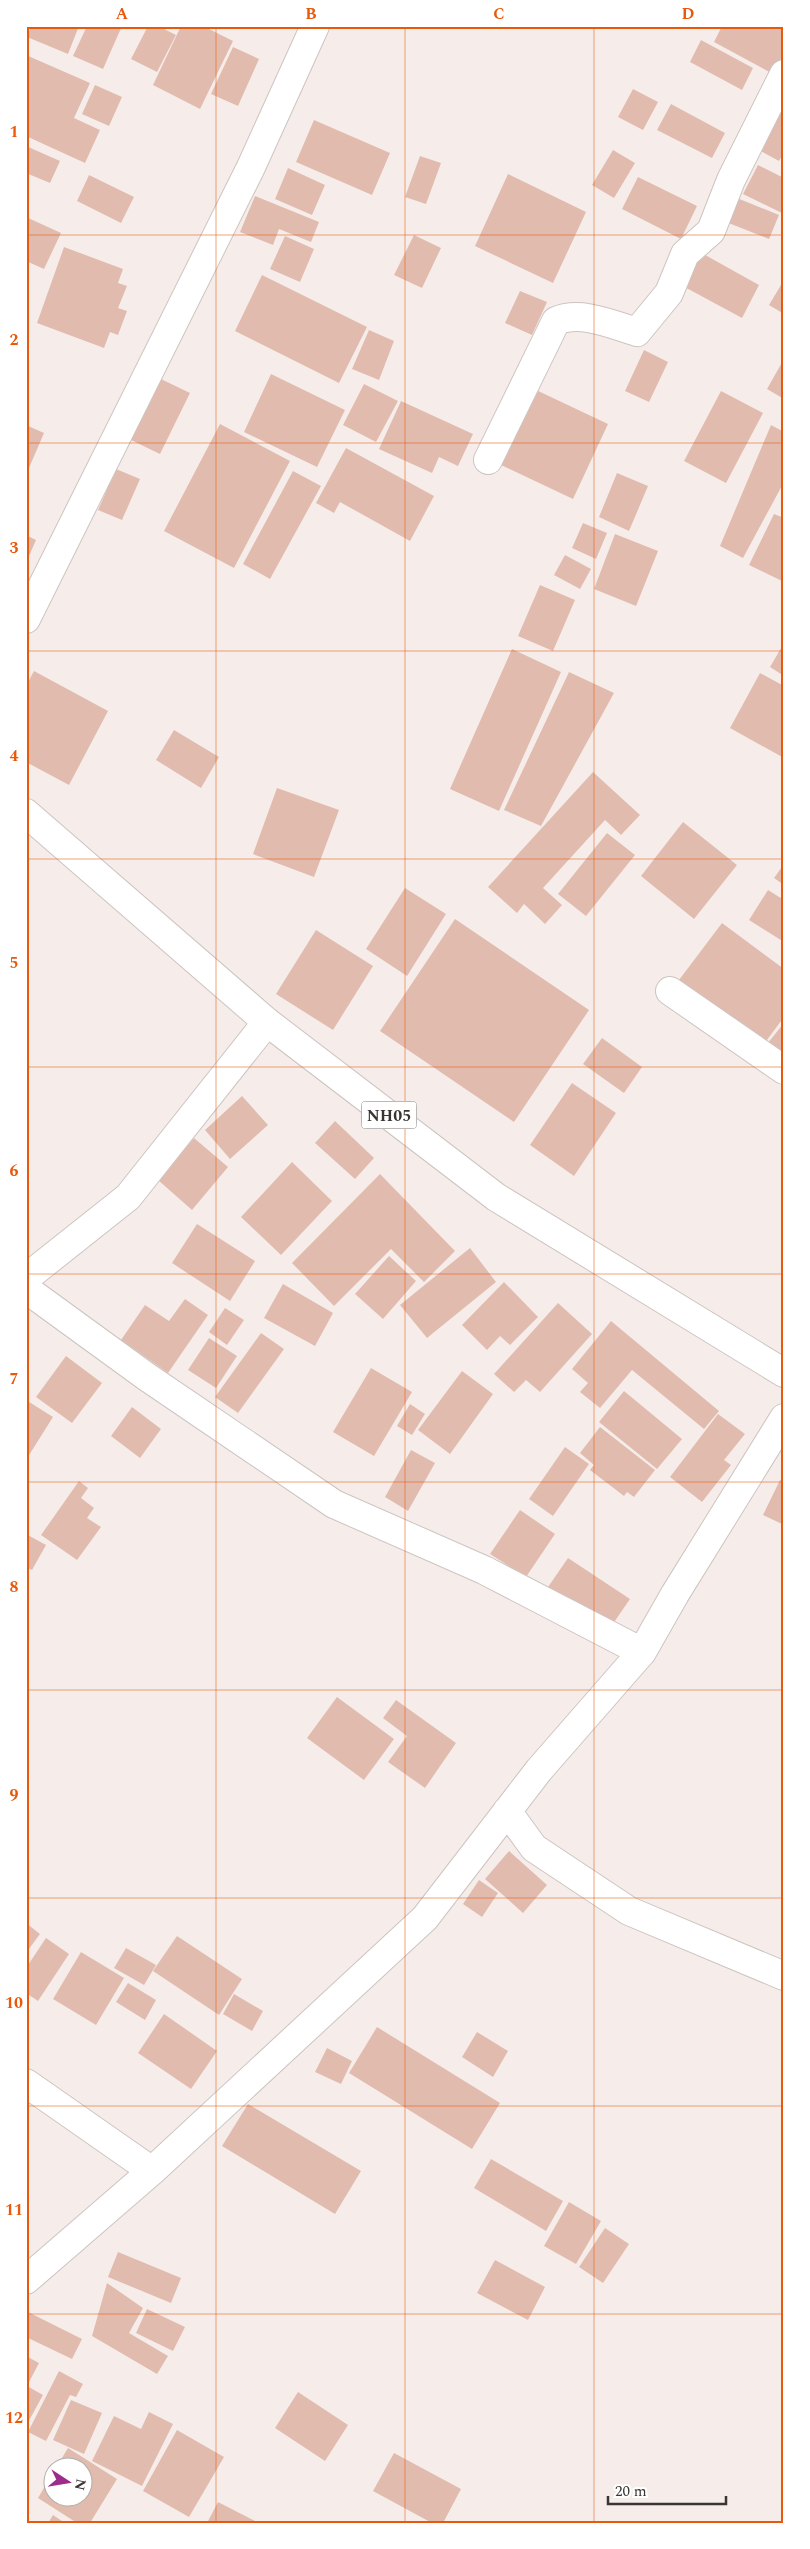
<svg xmlns="http://www.w3.org/2000/svg" width="810" height="2549" viewBox="0 0 810 2549" font-family="Spectral,serif">
  <style>
    .building { fill: #e1bcae }
    .lines { fill: none; stroke-linecap: round; stroke-linejoin: round }
    .minor-casing { stroke: #cdc4c1; stroke-width: 30 }
    .primary-casing { stroke: #cdc4c1; stroke-width: 30 }
    .minor { stroke: #fff; stroke-width: 28 }
    .primary { stroke: #fff; stroke-width: 28 }
    .grid { fill: none; stroke: #e8590c; stroke-width: 1; stroke-opacity: 0.55 }
    .labels { text-anchor: middle; stroke-width: 5; stroke-linejoin: round; paint-order: stroke }
    .shield { fill: #fff; stroke: #747270; stroke-width: 1 }
    .shield-label { font-size: 16px; font-weight: bold; fill: #383533 }
    .neatline { fill: none; stroke: #e8590c; stroke-width: 2 }
    .grid-label { font-size: 16px; text-anchor: middle; font-weight: bold; fill: #e8590c }
  </style>
  <rect width="100%" height="100%" fill="#f6edea"/>
  <path class="building" d="M31,26H79L68,54L27,37Z
    M87,26H122L103,69L73,56Z
    M148,26H158L176,35L157,72L131,59Z
    M181,26H203L233,41L200,109L153,85Z
    M722,26H784V57L775,75L714,42Z
    M701,40L753,68L742,90L690,62Z
    M233,47L259,59L238,106L211,94Z
    M26,55L90,83L74,118L100,130L85,163L26,136Z
    M95,85L122,97L109,126L82,114Z
    M633,89L658,102L643,130L618,117Z
    M784,103V152L779,161L759,150Z
    M671,104L725,133L712,158L657,130Z
    M314,120L390,153L372,195L296,162Z
    M26,146L60,161L50,183L26,173Z
    M613,150L635,163L614,198L592,185Z
    M420,156L441,163L426,204L405,197Z
    M758,165L784,178V214L743,194Z
    M288,168L325,185L312,215L275,199Z
    M508,174L586,212L553,283L475,246Z
    M89,175L134,197L121,223L77,201Z
    M638,177L697,206L681,239L622,209Z
    M255,196L319,222L311,242L279,229L273,245L240,232Z
    M737,198L779,215L769,239L726,222Z
    M26,217L61,233L44,269L26,261Z
    M414,235L441,248L422,288L394,275Z
    M285,236L314,249L300,282L270,269Z
    M64,247L123,269L118,283L127,286L118,308L127,311L118,335L110,332L104,348L37,323Z
    M698,251L759,285L742,318L679,284Z
    M262,275L367,327L339,383L235,331Z
    M784,280V314L769,305Z
    M520,291L547,302L532,335L505,323Z
    M369,330L394,341L379,380L352,369Z
    M644,350L668,362L649,402L625,391Z
    M784,359V399L767,389Z
    M271,374L345,410L317,467L244,432Z
    M161,379L190,393L160,454L131,440Z
    M364,384L398,401L376,442L343,425Z
    M534,389L608,424L573,499L499,464Z
    M721,391L763,413L726,483L684,461Z
    M401,401L473,434L458,466L439,457L432,473L379,449Z
    M220,424L290,461L234,568L164,531Z
    M26,425L44,433L26,475Z
    M771,425L784,432V482L743,558L720,546Z
    M346,448L434,496L410,541L340,502L334,513L316,503Z
    M116,469L140,479L122,520L98,510Z
    M293,471L321,486L270,579L243,564Z
    M617,473L648,486L629,531L599,517Z
    M774,514L784,518V582L749,565Z
    M583,523L607,533L596,559L572,548Z
    M615,534L658,551L636,606L594,589Z
    M26,535L36,540L26,563Z
    M565,555L591,569L580,589L554,575Z
    M540,585L575,600L553,651L518,636Z
    M784,643V676L770,667Z
    M512,649L561,672L499,811L450,789Z
    M34,671L108,711L69,785L26,762V686Z
    M569,672L614,693L541,826L504,810Z
    M760,673L784,686V758L730,728Z
    M174,730L219,757L201,788L156,760Z
    M593,772L640,815L621,835L605,820L543,888L562,905L545,924L524,904L517,913L488,887Z
    M277,788L339,810L314,877L253,854Z
    M683,822L737,865L694,919L641,876Z
    M607,833L635,855L586,916L558,894Z
    M784,864V885L774,878Z
    M405,888L446,914L407,976L366,949Z
    M768,890L784,900V942L749,920Z
    M455,919L589,1010L514,1122L380,1031Z
    M722,923L784,969V1017L761,1048L676,984Z
    M316,930L373,966L333,1030L276,994Z
    M784,1023V1058L767,1044Z
    M602,1038L642,1067L624,1093L583,1064Z
    M572,1083L616,1113L574,1176L530,1145Z
    M242,1096L268,1125L230,1159L205,1130Z
    M335,1121L374,1158L355,1179L315,1143Z
    M194,1138L228,1167L192,1210L158,1180Z
    M292,1162L332,1201L281,1255L241,1217Z
    M380,1174L455,1251L424,1282L391,1249L334,1306L292,1263Z
    M197,1224L255,1261L230,1301L172,1263Z
    M470,1248L496,1282L427,1338L400,1305Z
    M389,1256L416,1281L383,1319L355,1294Z
    M504,1282L538,1317L510,1345L500,1336L487,1350L462,1325Z
    M283,1284L333,1313L315,1346L264,1318Z
    M185,1299L208,1315L168,1373L121,1340L145,1305L169,1321Z
    M558,1303L592,1334L540,1392L526,1380L514,1392L494,1374Z
    M225,1308L244,1320L227,1345L209,1332Z
    M611,1321L719,1411L704,1429L632,1370L600,1408L580,1392L588,1383L572,1369Z
    M261,1333L284,1349L238,1413L215,1397Z
    M209,1338L237,1356L216,1388L188,1370Z
    M66,1356L102,1383L72,1423L36,1397Z
    M371,1368L412,1392L374,1456L333,1432Z
    M462,1371L493,1394L450,1454L418,1430Z
    M624,1391L682,1439L657,1469L599,1422Z
    M26,1400L53,1417L26,1460Z
    M410,1404L425,1414L412,1435L397,1426Z
    M132,1407L161,1429L140,1458L111,1436Z
    M718,1414L745,1434L724,1460L731,1465L702,1502L670,1477Z
    M600,1427L655,1470L634,1497L627,1492L624,1496L590,1470L594,1465L580,1453Z
    M565,1447L589,1464L553,1516L529,1499Z
    M411,1450L435,1463L408,1511L385,1497Z
    M780,1480L784,1482V1525L763,1515Z
    M79,1481L88,1488L81,1498L94,1508L87,1518L101,1527L77,1560L41,1535Z
    M520,1510L555,1534L526,1577L490,1554Z
    M26,1534L46,1545L32,1570L26,1567Z
    M568,1558L630,1599L608,1631L546,1590Z
    M337,1697L394,1739L364,1780L307,1738Z
    M396,1700L456,1743L425,1788L388,1762L407,1736L383,1718Z
    M509,1851L547,1885L523,1913L485,1879Z
    M479,1880L498,1893L482,1917L463,1904Z
    M26,1923L40,1934L26,1953Z
    M177,1936L242,1979L219,2015L153,1971Z
    M46,1938L69,1954L38,2001L26,1993V1968Z
    M126,1948L156,1965L144,1985L114,1968Z
    M81,1952L124,1978L96,2025L53,1999Z
    M128,1983L156,2000L145,2020L116,2002Z
    M234,1994L263,2011L252,2031L223,2014Z
    M164,2014L217,2051L191,2089L138,2053Z
    M377,2027L500,2103L472,2149L349,2073Z
    M477,2032L508,2051L493,2077L462,2057Z
    M327,2048L352,2061L341,2084L315,2072Z
    M248,2104L361,2171L335,2214L222,2146Z
    M491,2159L563,2201L546,2231L474,2188Z
    M569,2202L601,2221L576,2264L544,2246Z
    M605,2228L629,2244L603,2283L579,2267Z
    M118,2252L181,2278L171,2303L108,2277Z
    M495,2260L545,2287L528,2320L477,2293Z
    M107,2283L143,2308L129,2333L168,2356L157,2374L92,2336Z
    M147,2309L185,2327L173,2351L136,2333Z
    M26,2311L82,2339L72,2359L26,2337Z
    M26,2356L39,2363L27,2386L43,2395L26,2426Z
    M59,2371L83,2384L76,2397L70,2395L46,2441L28,2432Z
    M298,2392L348,2425L325,2461L275,2428Z
    M71,2400L102,2413L84,2454L53,2440Z
    M149,2412L173,2424L142,2486L92,2461L114,2416L141,2429Z
    M177,2430L224,2457L189,2517L143,2491Z
    M68,2448L117,2479L90,2523H77L38,2498L52,2474V2496H82V2466H57Z
    M394,2453L461,2489L443,2523H432L373,2491Z
    M218,2502L259,2523H207Z
    M53,2515L65,2523H48Z"/>
  <g class="lines">
    <g class="minor-casing">
      <path id="minor" d="M488,460L556,321C581,310 613,325 637,332L669,293L685,254L711,231L731,180L784,74
        M26,619L251,167L315,26
        M670,991L784,1070
        M26,1278L128,1197L267,1022
        M26,1289L147,1377L334,1504L484,1570L642,1652
        M507,1811L534,1848L629,1911L784,1976
        M26,2083L152,2171
        M26,2280L152,2171L425,1918L539,1770L642,1652L675,1594L784,1418"/>
    </g>
    <g class="primary-casing">
      <path id="primary" d="M26,813L267,1022L496,1197L784,1373"/>
    </g>
    <use href="#minor" class="minor"/>
    <use href="#primary" class="primary"/>
  </g>
  <path class="grid" d="M216,26V2523M405,26V2523M594,26V2523M26,235H784M26,443H784M26,651H784M26,859H784M26,1067H784M26,1274H784M26,1482H784M26,1690H784M26,1898H784M26,2106H784M26,2314H784"/>
  <g class="labels">
    <rect class="shield" x="361.5" y="1101.5" width="55" height="27" rx="4"/>
    <g class="shield-label">
      <text x="389" y="1121">NH05</text>
    </g>
  </g>
  <rect width="810" height="2549" fill="none" stroke="#ffffff" stroke-width="55"/>
  <g transform="translate(68 2482) rotate(102)"><circle r="24" fill="#ffffff" stroke="#afaead"/>
  <path d="M0-4L9 19L0 12L-9 19Z" fill="#9d2d8a"/>
  <text y="-8" font-size="14" font-weight="bold" text-anchor="middle" fill="#383533">N</text>
  </g>
  <path d="M608 2496v8h118v-8" fill="none" stroke="#383533" stroke-width="2.5"/>
  <text x="615" y="2496" font-size="15" fill="#383533" stroke="#ffffff" stroke-width="4" paint-order="stroke">20 m</text>
  <rect x="28" y="28" width="754" height="2494" class="neatline"/>
  <g class="grid-label">
    <text x="122" y="19">A</text>
    <text x="311" y="19">B</text>
    <text x="499" y="19">C</text>
    <text x="688" y="19">D</text>
    <text x="14" y="137">1</text>
    <text x="14" y="345">2</text>
    <text x="14" y="553">3</text>
    <text x="14" y="761">4</text>
    <text x="14" y="968">5</text>
    <text x="14" y="1176">6</text>
    <text x="14" y="1384">7</text>
    <text x="14" y="1592">8</text>
    <text x="14" y="1800">9</text>
    <text x="14" y="2008">10</text>
    <text x="14" y="2215">11</text>
    <text x="14" y="2423">12</text>
  </g>
</svg>
